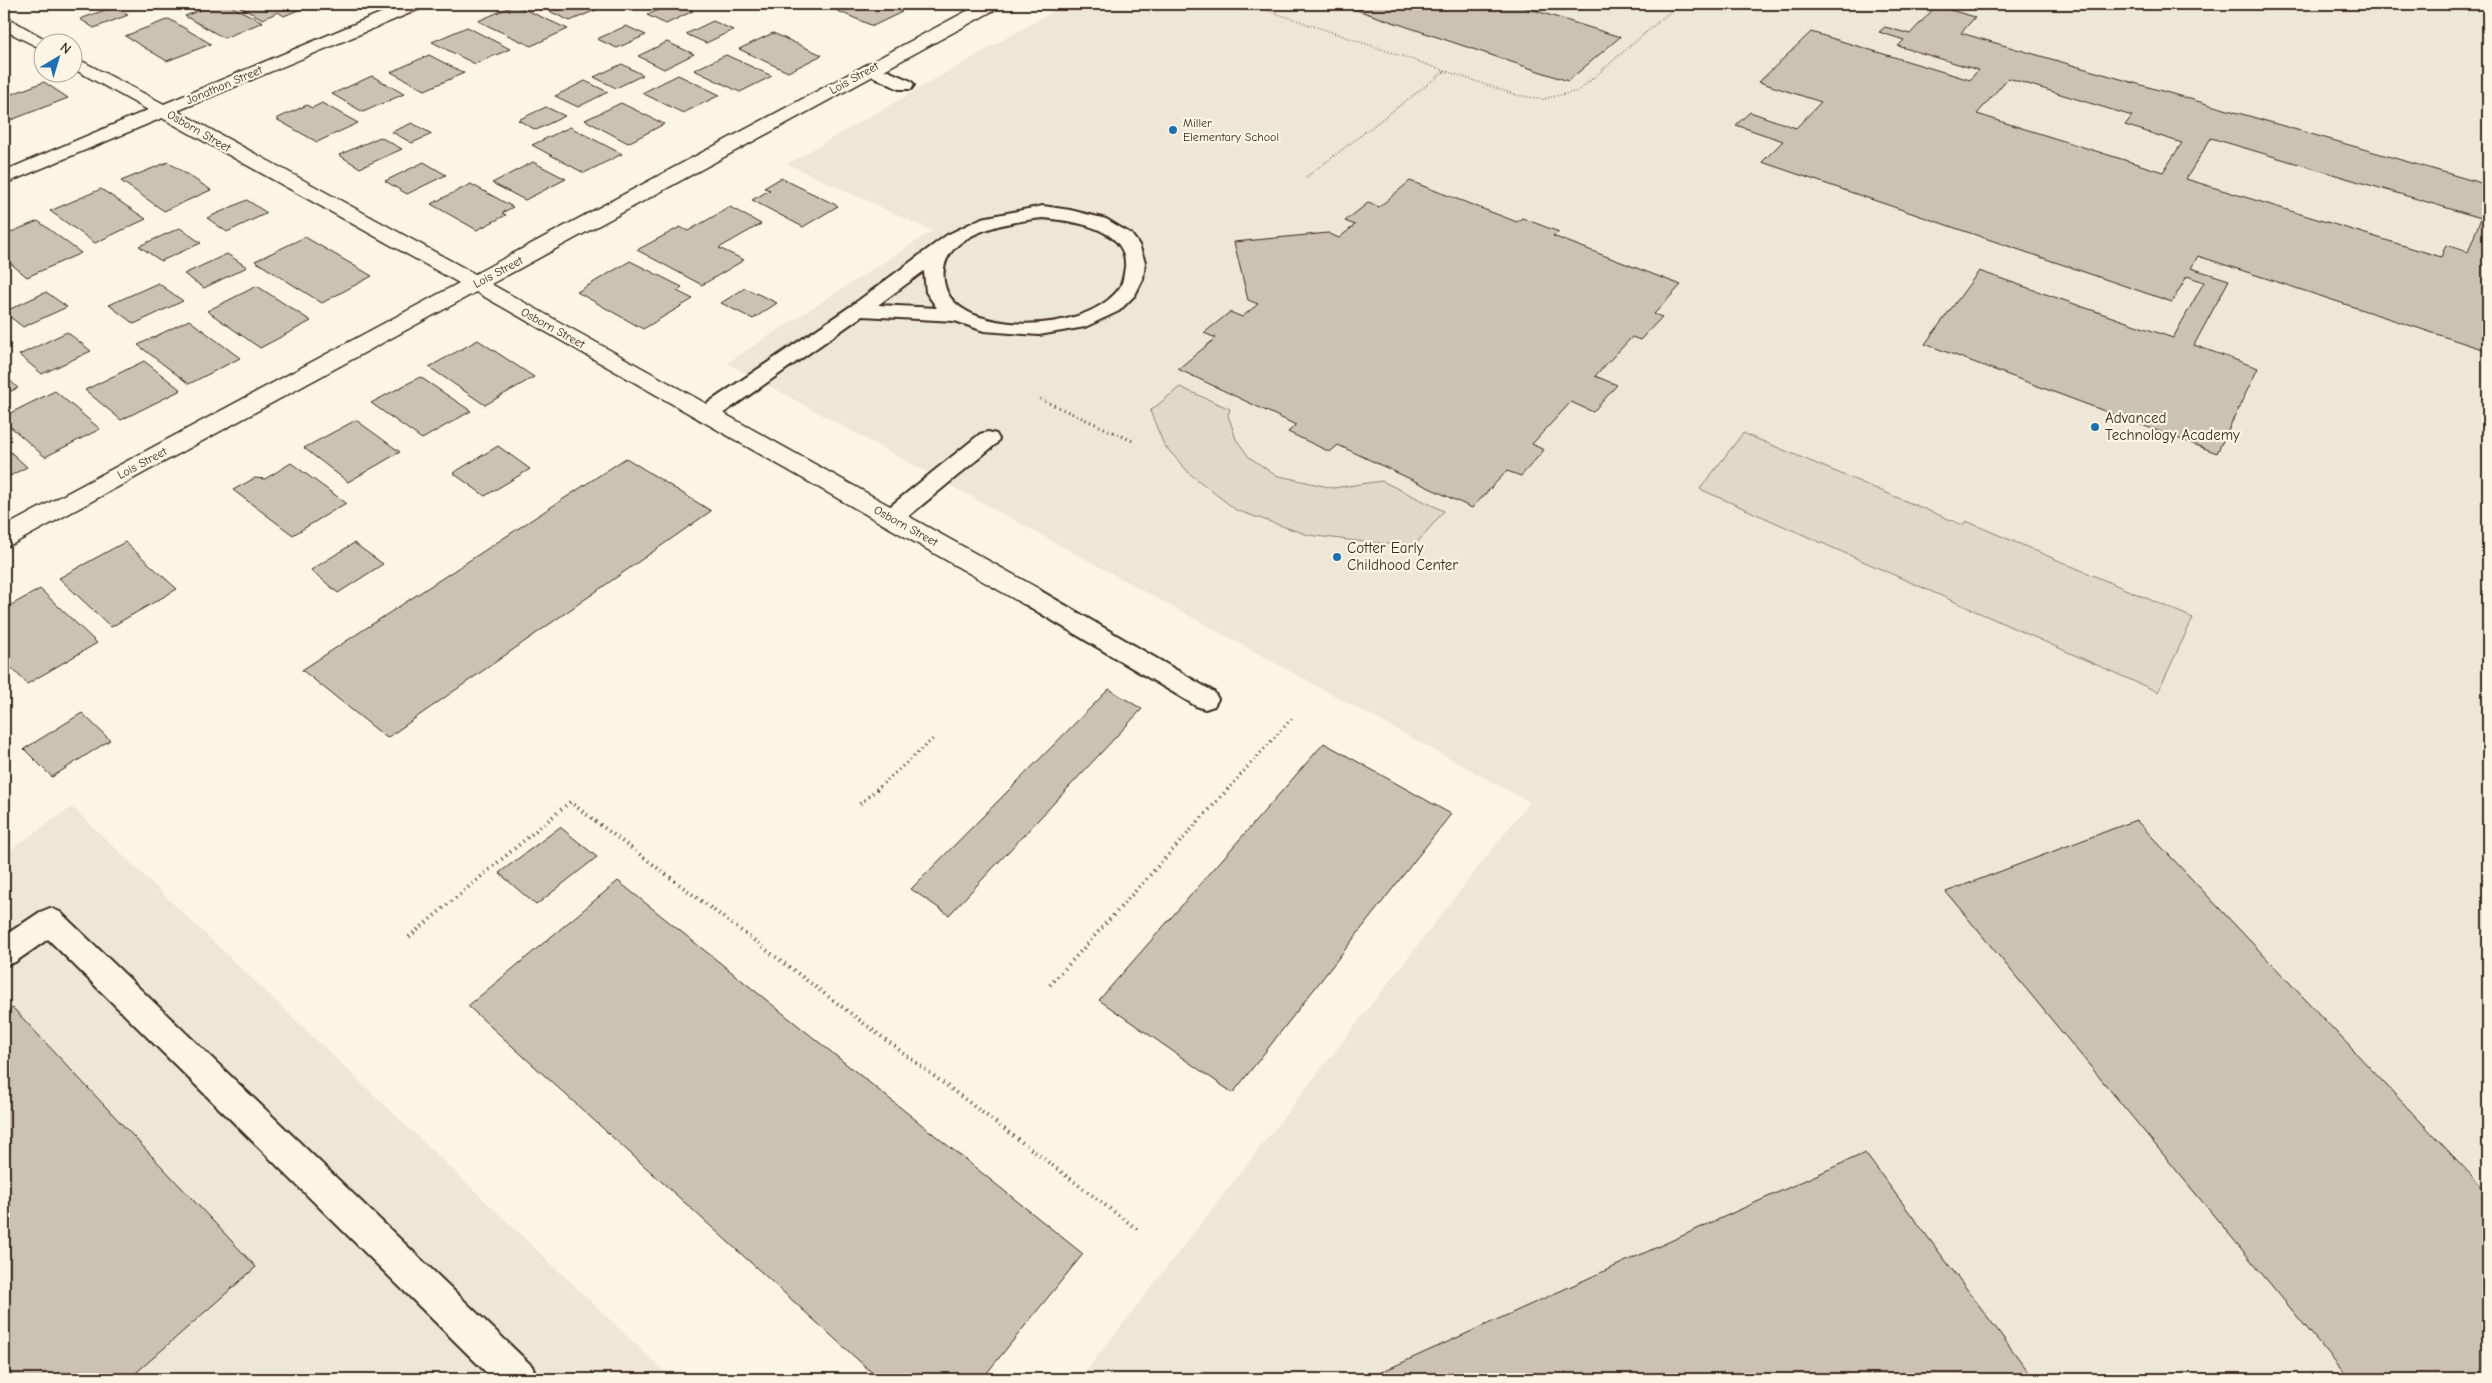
<svg xmlns="http://www.w3.org/2000/svg" width="2492" height="1383" viewBox="0 0 2492 1383" font-family="'Comic Neue',sans-serif">
  <style>
    .built { fill: #eee6d6 }
    .green { fill: #e0d8c8; stroke: #8e8173 }
    .building { fill: #ccc2b3; stroke: #3b2a1e; fill-rule: evenodd }
    .lines { fill: none; stroke-linecap: round; stroke-linejoin: round }
    .service-casing { stroke: #3b2a1e; stroke-width: 4 }
    .minor-casing { stroke: #3b2a1e; stroke-width: 3 }
    .path-far2 { stroke: #3b2a1e; stroke-width: 2; stroke-dasharray: 0.5 2.5; stroke-linecap: butt }
    .path-far1 { stroke: #3b2a1e; stroke-width: 3; stroke-dasharray: 1 4; stroke-linecap: butt }
    .path { stroke: #3b2a1e; stroke-width: 4; stroke-dasharray: 1 4.5; stroke-linecap: butt }
    .service { fill: #fcf5e5; fill-rule: evenodd }
    .minor { fill: #fcf5e5; fill-rule: evenodd }
    .poi-dot { fill: #1f6fb2; stroke: #fcf5e5; stroke-width: 2 }
    .labels { text-anchor: middle; stroke-width: 4.5; stroke-linejoin: round; paint-order: stroke }
    .far-street-label { font-size: 12px; fill: #3b2a1e; stroke: #fcf5e5 }
    .far-poi-label { font-size: 12px; fill: #3b2a1e; stroke: #fcf5e5; text-anchor: start }
    .poi-label { font-size: 15px; fill: #3b2a1e; stroke: #fcf5e5; text-anchor: start }
  </style>
  <rect width="100%" height="100%" fill="#fcf5e5"/>
  <filter id="ink" filterUnits="userSpaceOnUse"><feTurbulence type="fractalNoise" baseFrequency=".02" numOctaves="2"/><feDisplacementMap in="SourceGraphic" scale="10" xChannelSelector="R" yChannelSelector="G"/><feConvolveMatrix kernelMatrix="1 2 1 2 8 2 1 2 1" color-interpolation-filters="sRGB"/></filter>
  <g filter="url(#ink)">
    <path class="built" d="M1066,4H2488V1379H1080L1529,802L727,363L932,231L787,164Z
      M72,807L672,1379H4V854Z"/>
    <path class="green" d="M1180,387L1230,409L1228,415L1236,439L1249,457L1275,475L1333,488L1382,481L1444,511L1415,545L1373,543L1308,535L1236,510L1190,474L1164,445L1150,411Z
      M1743,433L1963,525L1966,521L2193,618L2158,692L1700,489Z"/>
    <path class="building" d="M216,4H227L263,22L224,38L185,16Z
      M234,4H312L284,16L278,12L263,19Z
      M534,4H601L605,6L570,21Z
      M672,4L693,11L666,24L647,15Z
      M831,4H883L902,12L873,26L826,6Z
      M1339,4H1514L1620,37L1568,81Z
      M515,5L568,29L531,46L478,21Z
      M1936,6L1975,17L1961,33L2488,185V351L2198,256L2191,268L2229,280L2194,345L2258,368L2217,453L1925,344L1979,271L2173,338L2204,282L2187,276L2172,302L1762,162L1783,141L1736,125L1750,112L1796,128L1821,102L1759,82L1811,32L1970,80L1978,70L1898,46L1904,40L1879,32L1885,27L1910,34ZM2008,78L2132,116L2125,125L2182,143L2163,172L1977,114ZM2211,138L2481,218L2468,252L2446,245L2441,257L2186,179Z
      M113,7L128,15L94,28L80,19Z
      M169,19L211,44L167,61L125,36Z
      M713,21L733,30L706,43L686,34Z
      M626,26L646,35L617,48L597,39Z
      M467,27L510,49L475,64L432,42Z
      M773,33L822,55L788,72L739,49Z
      M667,42L694,54L664,69L638,56Z
      M429,55L464,73L425,90L391,72Z
      M726,55L772,76L740,92L694,70Z
      M622,64L643,75L616,88L594,77Z
      M678,75L720,95L683,113L642,93Z
      M372,76L404,94L363,112L332,94Z
      M585,81L608,92L578,107L555,96Z
      M44,82L68,98L11,120L4,114V97Z
      M322,103L358,123L317,142L276,119L307,105L312,108Z
      M621,103L664,124L628,143L585,120Z
      M546,107L565,116L536,130L518,120Z
      M412,123L432,134L412,143L392,132Z
      M570,127L622,154L584,173L532,145Z
      M380,137L402,149L360,168L339,155Z
      M168,162L211,190L164,211L121,181Z
      M424,162L446,175L407,194L385,181Z
      M533,162L566,179L525,200L492,183Z
      M781,178L838,206L803,227L752,200L770,190L764,188Z
      M1410,181L1517,222L1522,218L1559,232L1553,236L1681,285L1654,314L1662,317L1640,340L1632,337L1595,376L1617,385L1593,412L1571,402L1532,444L1544,450L1521,476L1507,471L1472,508L1338,445L1330,452L1288,432L1296,425L1178,369L1216,338L1204,333L1230,312L1242,317L1258,304L1248,300L1234,242L1328,233L1339,238L1355,225L1345,221L1368,203L1379,207Z
      M471,184L513,207L502,213L506,215L477,230L431,204Z
      M101,189L146,219L95,243L50,211Z
      M247,200L267,213L227,232L207,218Z
      M730,207L761,224L719,248L744,260L702,285L637,250L680,227L688,231Z
      M38,221L81,253L27,277L4,258V235Z
      M180,228L201,243L161,261L139,246Z
      M305,237L372,276L322,303L255,261Z
      M227,254L247,267L204,288L184,274Z
      M630,261L682,287L677,291L693,299L643,329L577,292Z
      M158,283L183,301L134,324L109,305Z
      M257,286L311,321L260,348L207,311Z
      M745,288L777,303L753,319L721,303Z
      M46,292L67,307L23,327L4,312Z
      M189,320L240,358L189,384L138,345Z
      M67,332L91,351L42,374L19,355Z
      M478,340L534,377L485,405L429,367Z
      M144,361L181,390L121,420L85,390Z
      M4,375L18,388L4,394Z
      M420,377L471,411L422,439L371,403Z
      M55,391L100,429L45,457L4,421V416Z
      M356,420L400,452L348,482L304,448Z
      M4,446L27,467L4,479Z
      M498,446L530,469L485,496L453,473Z
      M626,458L711,511L387,738L302,670Z
      M291,463L346,503L293,535L233,490L255,478L265,479Z
      M125,542L177,589L111,627L59,578Z
      M354,543L383,564L338,593L311,570Z
      M40,589L97,643L27,684L4,660V609Z
      M1109,689L1142,709L949,915L911,889Z
      M82,713L110,740L52,777L24,749Z
      M1324,743L1451,814L1233,1093L1099,1000Z
      M2136,820L2488,1193V1379H2349L1946,892Z
      M560,827L597,857L536,905L499,873Z
      M618,881L1083,1254L982,1379H879L468,1006Z
      M13,1008L256,1267L129,1379H4V1014Z
      M1865,1153L2034,1379H1366Z"/>
    <g class="lines">
      <g class="service-casing">
        <path id="service" d="M872,64L911,81L914,85L911,89H899L866,73L864,69L866,65Z
          M1043,206L1070,210L1106,219L1131,234L1139,245L1145,262L1143,279L1135,295L1119,311L1085,327L1039,335L984,331L955,321L862,316L715,419L707,421L699,419L696,414L699,409L851,306L947,235L982,218ZM1043,218C1072,221 1128,227 1125,267C1124,274 1123,283 1119,289C1092,324 1023,330 984,318C968,314 949,303 945,286C932,234 1007,222 1043,218ZM924,271L926,292L937,308L878,305Z
          M988,432L996,434L999,439L996,444L899,524L891,526L883,524L879,518L883,512L980,434Z
          M1032,588L1041,591L1214,692L1218,699L1214,706L1205,709L1196,706L1023,603L1020,597L1023,591Z
          M50,908L60,912L532,1366L537,1379H493L48,939L15,962L4,966V936L40,912Z"/>
      </g>
      <g class="minor-casing">
        <path id="minor" d="M402,4H424L422,8L177,111L475,274L980,4H1000L998,8L491,284L1041,590L1045,597L1041,604L1032,606L1023,604L476,292L13,544L4,547V527L459,283L162,118L4,184V171L148,110L72,68V56L164,104Z
          M4,18L10,19L50,42H42V49L4,30Z"/>
      </g>
      <path class="path-far2" d="M1249,4L1516,95L1543,99L1578,91L1679,4
        M1305,178L1445,71"/>
      <path class="path-far1" d="M1040,399L1135,442
        M876,790L934,738
        M1227,790L1294,716"/>
      <path class="path" d="M860,804L877,789
        M409,937L570,802L1137,1229
        M1050,985L1228,789"/>
      <use href="#service" class="service"/>
      <use href="#minor" class="minor"/>
    </g>
  </g>
  <g class="poi-dot">
    <circle cx="1173" cy="130" r="5"/>
    <circle cx="2095" cy="427" r="5"/>
    <circle cx="1337" cy="557" r="5"/>
  </g>
  <g class="labels">
    <g class="far-street-label">
      <text transform="translate(854 78) rotate(-29)" y="4">Lois Street</text>
      <text transform="translate(224 85) rotate(-23)" y="4">Jonathon Street</text>
      <text transform="translate(199 131) rotate(30)" y="4">Osborn Street</text>
      <text transform="translate(498 272) rotate(-28)" y="4">Lois Street</text>
      <text transform="translate(553 328) rotate(29)" y="4">Osborn Street</text>
      <text transform="translate(142 463) rotate(-28)" y="4">Lois Street</text>
      <text transform="translate(906 526) rotate(29)" y="4">Osborn Street</text>
    </g>
    <g class="far-poi-label">
      <text x="1183" y="127">Miller<tspan x="1183" dy="14">Elementary School</tspan></text>
    </g>
    <g class="poi-label">
      <text x="2105" y="423">Advanced<tspan x="2105" dy="17">Technology Academy</tspan></text>
      <text x="1347" y="553">Cotter Early<tspan x="1347" dy="17">Childhood Center</tspan></text>
    </g>
  </g>
  <rect width="2492" height="1383" fill="none" stroke="#fcf5e5" stroke-width="20"/>
  <rect x="10" y="10" width="2472" height="1363" fill="none" stroke="#3b2a1e" stroke-width="2" filter="url(#ink)"/>
  <g transform="translate(58 58) rotate(38)"><circle r="24" fill="#fcf5e5" stroke="#afa495"/>
  <path d="M0-4L9 19L0 12L-9 19Z" fill="#1f6fb2"/>
  <text y="-8" font-size="14" font-weight="bold" text-anchor="middle" fill="#3b2a1e">N</text>
  </g>
</svg>
